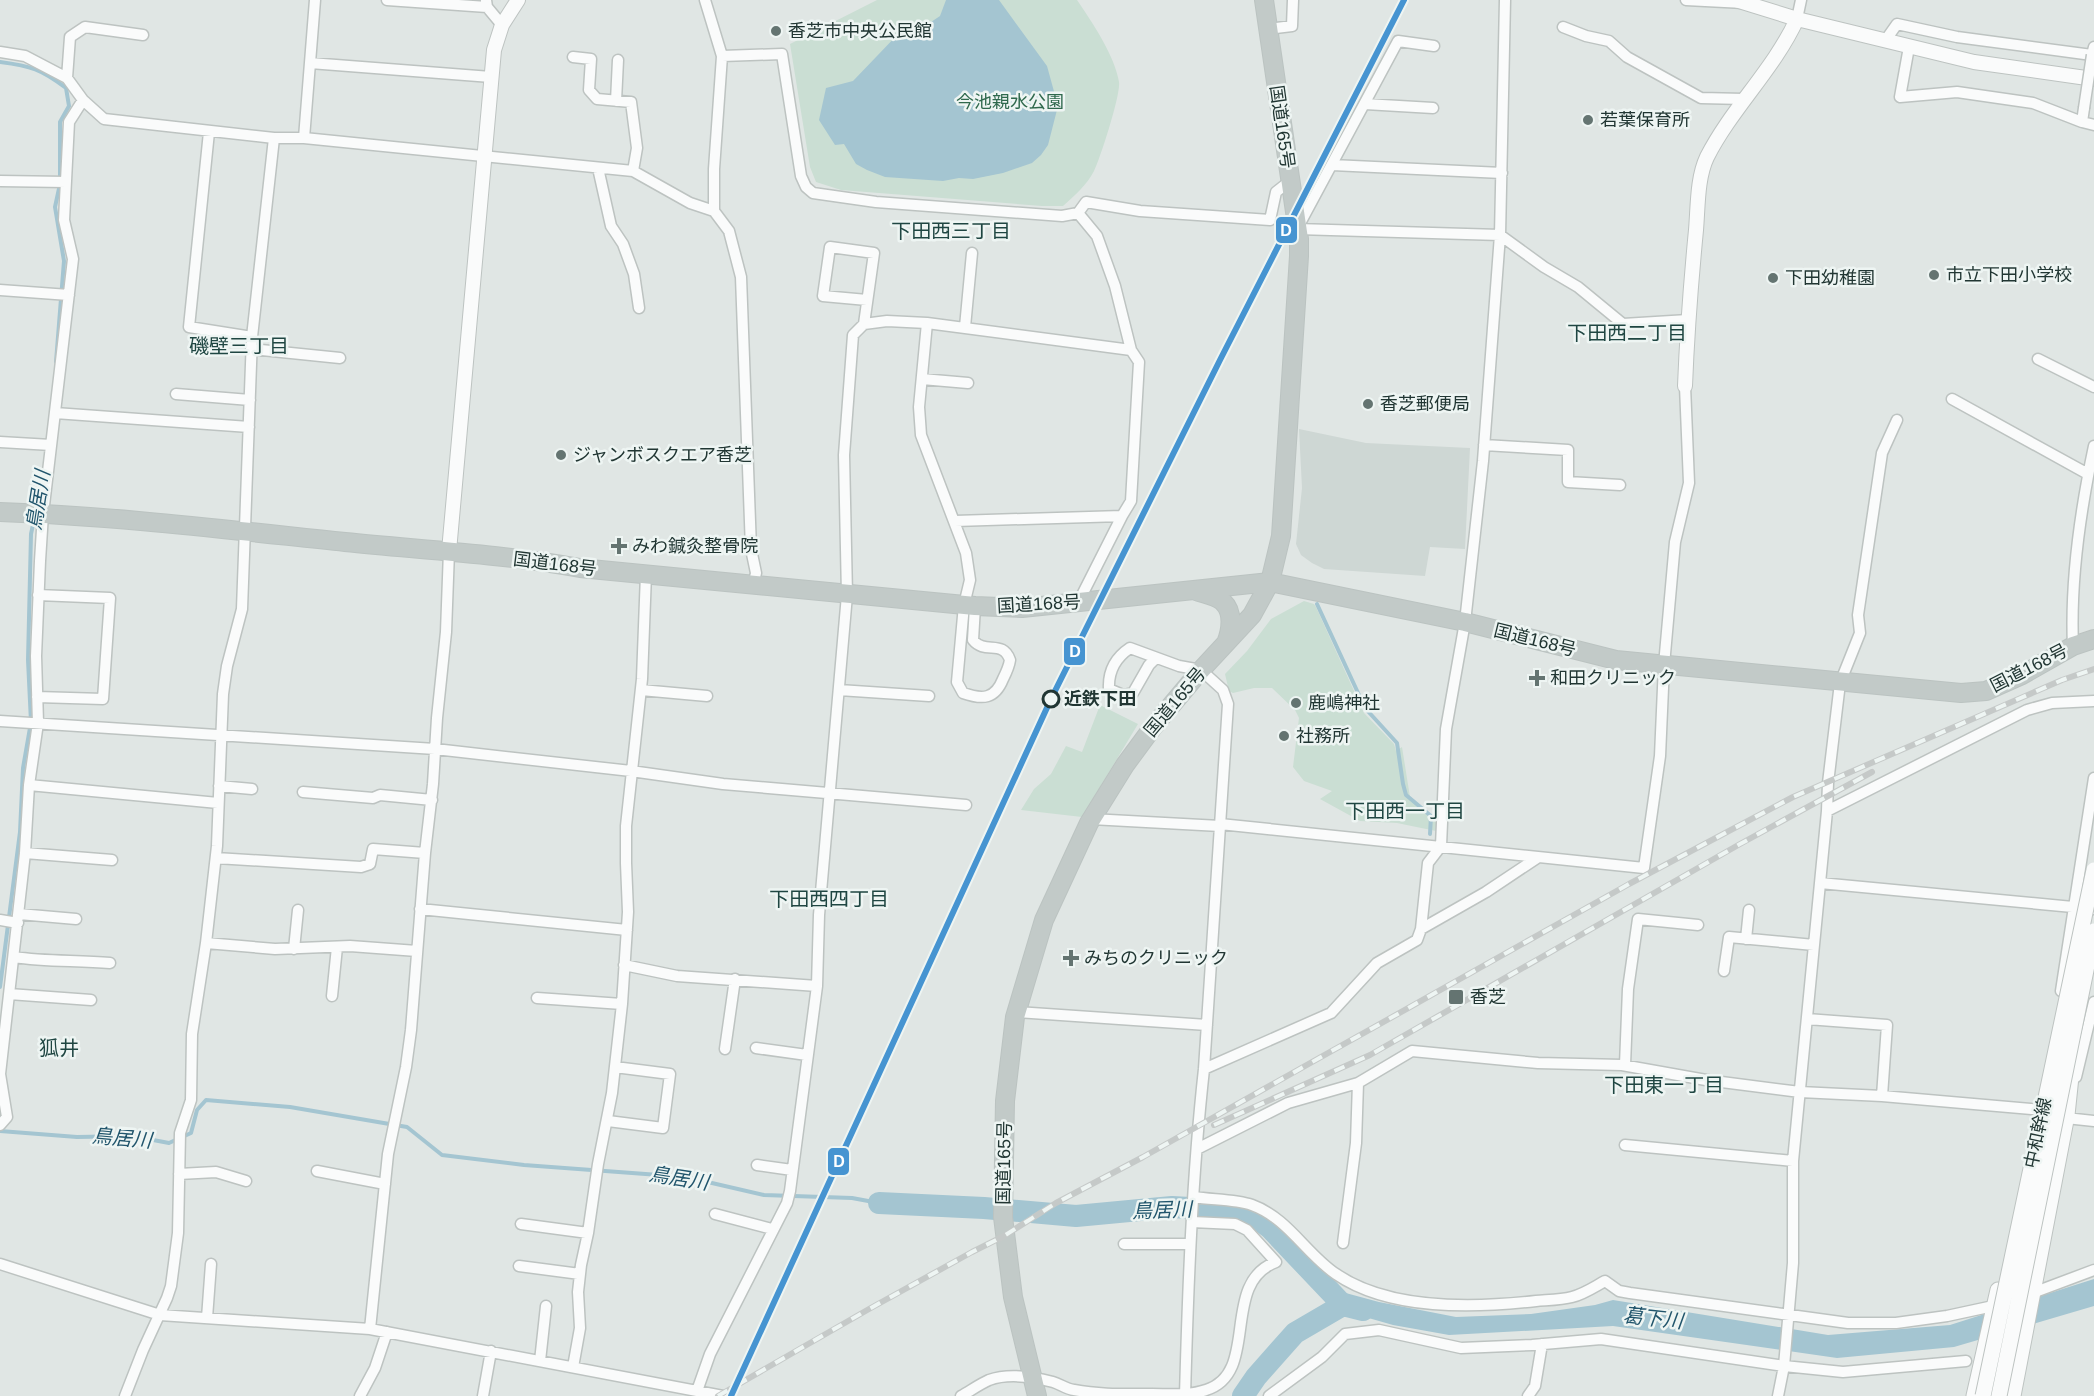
<svg xmlns="http://www.w3.org/2000/svg" width="2094" height="1396" viewBox="0 0 2094 1396" font-family="Helvetica,'Noto Sans JP',sans-serif">
  <style>
    .built { fill: #ced7d4 }
    .green { fill: #caded3 }
    .water { fill: #a4c5d1 }
    .lines { fill: none; stroke-linecap: round; stroke-linejoin: round }
    .stream { stroke: #a4c5d1; stroke-width: 4 }
    .river { stroke: #a4c5d1; stroke-width: 22 }
    .minor-casing { stroke: #bdc3c1; stroke-width: 13 }
    .tertiary-casing { stroke: #bdc3c1; stroke-width: 16 }
    .secondary-casing { stroke: #bdc3c1; stroke-width: 17 }
    .trunk-casing { stroke: #bbc3c1; stroke-width: 20 }
    .minor { stroke: #fafbfb; stroke-width: 10 }
    .tertiary { stroke: #fafbfb; stroke-width: 14 }
    .secondary { stroke: #fafbfb; stroke-width: 15 }
    .trunk { stroke: #c2cac8; stroke-width: 18 }
    .rail-casing { stroke: #c5c9c8; stroke-width: 6 }
    .rail { stroke: #eef5f3; stroke-width: 4; stroke-dasharray: 11; stroke-linecap: butt }
    .minor-bridge-casing { stroke: #bdc3c1; stroke-width: 13; stroke-linecap: butt }
    .secondary-bridge-casing { stroke: #bdc3c1; stroke-width: 17; stroke-linecap: butt }
    .minor-bridge { stroke: #fafbfb; stroke-width: 10 }
    .secondary-bridge { stroke: #fafbfb; stroke-width: 15 }
    .rail-1-casing { stroke: #eef5f3; stroke-width: 10 }
    .rail-1 { stroke: #4694d1; stroke-width: 6 }
    .poi-dot { fill: #647471; stroke: #eef5f3; stroke-width: 2 }
    .stop-dot { fill: #eef5f3; stroke: #213633; stroke-width: 3 }
    .labels { text-anchor: middle; stroke-width: 5; stroke-linejoin: round; paint-order: stroke }
    .poi-label { font-size: 18px; fill: #213633; stroke: #eef5f3; text-anchor: start }
    .park-label { font-size: 18px; fill: #2f694d; stroke: #eef5f3 }
    .street-label { font-size: 18px; fill: #213633; stroke: #eef5f3 }
    .stop-label { font-size: 18px; font-weight: bold; fill: #213633; stroke: #eef5f3; text-anchor: start }
    .neighbourhood-label { font-size: 20px; fill: #1f4642; stroke: #eef5f3 }
    .water-label { font-size: 20px; font-style: italic; fill: #21556c; stroke: #eef5f3 }
    .line-badge { stroke: #eef5f3; stroke-width: 2 }
    .badge-label { font-size: 16px; text-anchor: middle; font-weight: bold; fill: #fff }
  </style>
  <rect width="100%" height="100%" fill="#e0e6e4"/>
  <path class="built" d="M1299,429L1366,443L1470,448L1465,549L1430,547L1425,576L1324,569L1312,563L1301,555L1296,544L1302,488Z"/>
  <path class="green" d="M877,0H1077C1092,22 1115,56 1119,82C1121,94 1100,159 1094,171C1087,185 1074,196 1063,206H1042L841,190L816,182L810,167L790,44Z
    M1304,601L1314,604L1316,607L1364,713L1394,744L1396,751L1402,747L1410,797L1436,820V831L1397,823L1360,821L1320,799L1332,791L1304,781L1293,767L1299,718L1295,710L1272,688H1254L1233,693L1229,691L1225,674L1247,651L1271,619Z
    M1100,705L1138,724L1082,817L1021,810L1034,789L1051,774L1066,746L1082,752Z"/>
  <path class="water" d="M946,0H999L1047,66L1058,106L1048,145L1041,155L1032,163L1003,173L973,179L959,178L943,181L885,177L867,170L856,164L844,144L835,145L819,120L826,88L853,81L900,32L918,24L931,22L940,16Z
    M2094,1279V1306L1954,1347L1837,1358L1613,1326L1449,1335L1393,1325L1351,1313L1336,1316L1329,1300L1342,1292L1379,1302L1456,1317L1531,1314L1595,1305L1613,1300L1828,1335L1950,1325Z"/>
  <g class="lines">
    <path class="stream" d="M0,62C31,66 41,69 66,88L69,106L60,122V184L55,207L64,261L56,362
      M35,510L41,488
      M1317,604L1365,708L1397,743L1403,784L1406,795L1431,816L1430,834
      M0,987L20,832L23,768L31,722L28,660L31,534L34,520
      M0,1131L77,1137L132,1136L169,1143L191,1133L197,1110L206,1100L290,1107L407,1127L442,1155L524,1165L686,1177L764,1195L852,1198L879,1203"/>
    <path class="river" d="M879,1203L984,1208L1076,1216L1172,1207L1226,1210L1253,1215L1270,1228L1343,1305
      M1243,1396L1256,1377L1295,1333L1343,1305L1363,1310"/>
    <g class="minor-casing">
      <path id="minor" d="M387,0L487,7
        M486,0L487,7L502,25
        M705,0L722,56L714,169V211L729,231L741,277L751,549L756,573L753,586
        M1686,0L1744,3
        M1797,19L1801,0
        M1563,27L1586,36L1609,41L1627,57L1701,98L1744,99
        M1268,29L1292,26L1293,0
        M1885,41L1897,24L1957,37L2092,55L2094,47
        M1434,46L1398,41L1297,229L1500,235L1544,267L1578,287L1623,324L1688,320
        M1909,47L1900,97L1957,92L2033,103L2082,122
        M0,52L25,56L67,78L83,100L104,119L274,138H304L633,171L690,203L714,211
        M722,56L782,54L801,176L806,187L813,193L876,202L1062,216L1078,213
        M573,57L591,59L589,90L597,99L631,102L637,148L633,171
        M310,63L491,77
        M67,78L70,37L85,27L143,35
        M616,101L618,60
        M1365,104L1433,108
        M2084,108L2082,122L2094,125
        M209,132L189,327L252,337
        M304,138L315,0
        M1332,165L1502,173
        M598,168L611,226L623,244L634,274L639,308
        M0,181L66,182
        M0,290L69,295
        M927,323L919,407L921,435L966,553L970,580L964,605L957,682L963,693C983,700 995,699 1003,679C1006,673 1009,667 1010,660C1003,639 985,655 973,640L975,606
        M864,324L874,253L830,247L823,296L867,300
        M965,327L972,253
        M251,349L340,358
        M2038,359L2094,387
        M922,379L968,383
        M176,394L250,400
        M1952,399L2088,474
        M55,413L249,427
        M0,442L51,445
        M1484,445L1568,450V482L1620,485
        M955,521L1122,516
        M1079,601L1122,516L1131,501L1139,362L1131,350L1115,286L1097,236L1078,213L1086,202L1140,211L1270,220L1276,192L1290,181
        M2073,646C2070,579 2080,512 2094,446
        M1156,658L1149,665L1133,693L1123,695L1109,689C1108,671 1115,658 1130,648L1179,666L1201,670L1223,690L1228,704L1204,1069C1192,1178 1188,1287 1185,1396
        M641,690L707,696
        M839,690L929,696
        M37,697L103,699L110,598L38,595
        M0,721L435,749L631,771L723,784L966,805
        M29,785L218,803
        M219,786L252,789
        M303,792L373,798L380,795L432,800
        M1827,811L2027,710L2052,703L2094,701
        M1091,819L1220,826
        M1220,824L1644,868L1660,756L1664,665L1675,542L1689,483L1685,386
        M25,853L112,860
        M216,858L361,867L370,864L373,849L425,853
        M1820,883L2094,909
        M420,909L627,930
        M19,914L76,919
        M0,920L18,923
        M1421,929L1486,892L1537,858
        M1746,939L1749,910
        M206,943L275,949L350,946L417,951
        M294,949L298,910
        M14,957C46,962 78,960 110,963
        M624,965L677,976L817,986
        M1724,971L1729,937L1814,945
        M2061,991L2094,778
        M9,994L91,1000
        M332,996L337,947
        M537,998L622,1004
        M1017,1012L1207,1025
        M1807,1019L1887,1025L1882,1096
        M756,1048L807,1055
        M725,1049L735,979
        M1625,1065L1628,989L1638,919L1698,925
        M1204,1069L1331,1013L1377,963L1417,940L1421,929L1428,863L1441,846L1446,729L1465,622L1483,461L1500,235L1505,0
        M2076,1077L2094,1002
        M2068,1113L2066,1118L2094,1121
        M608,1121L663,1128L670,1074L615,1067
        M0,1125L7,1117L0,1074L25,853L29,785L38,723L36,656L40,561L43,514L73,259L64,220L69,122L83,100
        M1625,1145L1793,1161
        M1197,1149L1288,1103L1358,1083L1412,1051L1538,1063L1622,1065L1706,1080L1800,1092L1882,1096L2042,1110L2043,1101
        M757,1165L792,1170
        M317,1171L385,1184
        M179,1174L216,1172L246,1181
        M1194,1197C1212,1200 1235,1199 1252,1205C1288,1218 1306,1254 1336,1274C1390,1311 1474,1308 1536,1301C1547,1300 1561,1300 1572,1297C1584,1294 1594,1287 1605,1281L1619,1291L1630,1293L1848,1323H1896L1947,1316L1998,1305
        M715,1214L772,1229
        M521,1224L588,1233
        M1343,1243L1356,1143L1358,1083
        M1124,1244H1190
        M0,1264L160,1315L370,1329L723,1396
        M519,1266L580,1274
        M2030,1294L2094,1270
        M207,1318L211,1264
        M370,1329L388,1154L406,1067L411,1030L425,853L433,784L437,718L446,632L449,551
        M540,1361L546,1306
        M573,1367L580,1328L578,1292L581,1265L588,1233L598,1164L612,1093L622,1004L628,912L626,863V826L642,679L646,574
        M697,1391L710,1354L787,1203L790,1191L817,986L819,915L847,595L844,455L853,335L864,324L887,321L927,323L1131,350
        M125,1396L143,1350L167,1298L171,1286L178,1233L180,1133L191,1100L192,1034L206,943L217,846L223,694L227,666L242,609L252,337L274,138
        M360,1396L375,1368L387,1332
        M483,1396L491,1351
        M961,1396C970,1391 980,1384 989,1380C1008,1373 1034,1377 1053,1382C1060,1384 1066,1389 1074,1390C1100,1395 1125,1394 1152,1394C1170,1394 1189,1396 1206,1390C1261,1373 1219,1283 1276,1262L1247,1230L1235,1224L1192,1222
        M1269,1396L1322,1357L1345,1334L1379,1330L1461,1348L1532,1345L1601,1339L1784,1366L1843,1372L1966,1361
        M1528,1396L1535,1386L1542,1344
        M1778,1396L1784,1366L1793,1263V1161L1827,811L1828,783L1840,683L1860,633L1858,615L1882,453L1897,420"/>
    </g>
    <g class="tertiary-casing">
      <path id="tertiary" d="M1736,0L1797,19L1974,62L2094,79
        M1685,386C1687,334 1691,282 1696,230C1698,207 1697,178 1707,157C1732,108 1774,69 1797,19
        M449,551L494,50L502,25L518,0"/>
    </g>
    <g class="secondary-casing">
      <path id="secondary" d="M1974,1396L1998,1290
        M2013,1396L2067,1115L2072,1067"/>
    </g>
    <g class="trunk-casing">
      <path id="trunk" d="M0,512C115,516 230,530 345,542C423,550 502,554 580,568L975,606L1022,608L1270,582L1465,622L1616,660L1961,693L1986,691L2022,675L2073,646L2094,639
        M1196,591C1204,594 1217,596 1223,602C1234,612 1231,631 1226,643
        M1037,1396L1013,1297L1003,1217L1005,1101L1015,1017L1044,920L1089,823L1125,765L1153,727L1201,670L1252,615L1270,582L1281,536L1299,256V239L1264,0"/>
    </g>
    <use href="#minor" class="minor"/>
    <use href="#tertiary" class="tertiary"/>
    <use href="#secondary" class="secondary"/>
    <use href="#trunk" class="trunk"/>
    <g class="rail-casing">
      <path id="rail" d="M1214,1125L1370,1055L1740,844L1872,772
        M718,1396L869,1309L972,1252L1004,1236L1056,1203L1143,1157L1629,884L1793,797L2062,680L2094,669"/>
    </g>
    <use href="#rail" class="rail"/>
    <g class="minor-bridge-casing">
      <path id="minor-bridge" d="M2084,108L2092,55"/>
    </g>
    <g class="secondary-bridge-casing">
      <path id="secondary-bridge" d="M1983,1396L2094,870
        M1999,1396L2094,931"/>
    </g>
    <use href="#minor-bridge" class="minor-bridge"/>
    <use href="#secondary-bridge" class="secondary-bridge"/>
    <g class="rail-1-casing">
      <path id="rail-1" d="M731,1396L1051,699L1220,360L1404,0"/>
    </g>
    <use href="#rail-1" class="rail-1"/>
  </g>
  <g class="poi-dot">
    <circle cx="776" cy="31" r="6"/>
    <circle cx="1588" cy="120" r="6"/>
    <circle cx="1934" cy="275" r="6"/>
    <circle cx="1773" cy="278" r="6"/>
    <circle cx="1368" cy="404" r="6"/>
    <circle cx="561" cy="455" r="6"/>
    <path d="M616 537h6v6h6v6h-6v6h-6v-6h-6v-6h6z"/>
    <path d="M1534 669h6v6h6v6h-6v6h-6v-6h-6v-6h6z"/>
    <circle cx="1296" cy="703" r="6"/>
    <circle cx="1284" cy="736" r="6"/>
    <path d="M1068 949h6v6h6v6h-6v6h-6v-6h-6v-6h6z"/>
    <rect x="1448" y="989" width="16" height="16" rx="3"/>
  </g>
  <circle class="stop-dot" cx="1051" cy="699" r="8"/>
  <g class="labels">
    <g class="poi-label">
      <text x="788" y="37">香芝市中央公民館</text>
      <text x="1600" y="126">若葉保育所</text>
      <text x="1946" y="281">市立下田小学校</text>
      <text x="1785" y="284">下田幼稚園</text>
      <text x="1380" y="410">香芝郵便局</text>
      <text x="573" y="461">ジャンボスクエア香芝</text>
      <text x="632" y="552">みわ鍼灸整骨院</text>
      <text x="1550" y="684">和田クリニック</text>
      <text x="1308" y="709">鹿嶋神社</text>
      <text x="1296" y="742">社務所</text>
      <text x="1084" y="964">みちのクリニック</text>
      <text x="1470" y="1003">香芝</text>
    </g>
    <g class="park-label">
      <text x="1010" y="108">今池親水公園</text>
    </g>
    <g class="street-label">
      <text transform="translate(1282 127) rotate(82)" y="6">国道165号</text>
      <text transform="translate(555 564) rotate(7)" y="6">国道168号</text>
      <text transform="translate(1039 604) rotate(-3)" y="6">国道168号</text>
      <text transform="translate(1535 640) rotate(14)" y="6">国道168号</text>
      <text transform="translate(2029 668) rotate(-27)" y="6">国道168号</text>
      <text transform="translate(1175 702) rotate(-50)" y="6">国道165号</text>
      <text transform="translate(2038 1133) rotate(-78)" y="6">中和幹線</text>
      <text transform="translate(1004 1163) rotate(-89)" y="6">国道165号</text>
    </g>
    <g class="stop-label">
      <text x="1064" y="705">近鉄下田</text>
    </g>
    <g class="neighbourhood-label">
      <text x="951" y="238">下田西三丁目</text>
      <text x="1627" y="340">下田西二丁目</text>
      <text x="239" y="353">磯壁三丁目</text>
      <text x="1405" y="818">下田西一丁目</text>
      <text x="829" y="906">下田西四丁目</text>
      <text x="59" y="1055">狐井</text>
      <text x="1664" y="1092">下田東一丁目</text>
    </g>
    <g class="water-label">
      <text transform="translate(38 500) rotate(-81)" y="7">鳥居川</text>
      <text transform="translate(122 1138) rotate(5)" y="7">鳥居川</text>
      <text transform="translate(679 1178) rotate(9)" y="7">鳥居川</text>
      <text transform="translate(1162 1210) rotate(-2)" y="7">鳥居川</text>
      <text transform="translate(1653 1318) rotate(6)" y="7">葛下川</text>
    </g>
  </g>
  <g class="line-badge">
    <rect x="1275" y="216" width="23" height="28" rx="6" fill="#4694d1"/>
    <rect x="1063" y="637" width="23" height="29" rx="6" fill="#4694d1"/>
    <rect x="827" y="1147" width="23" height="29" rx="6" fill="#4694d1"/>
  </g>
  <g class="badge-label">
    <text x="1286" y="236">D</text>
    <text x="1075" y="657">D</text>
    <text x="839" y="1167">D</text>
  </g>
</svg>
